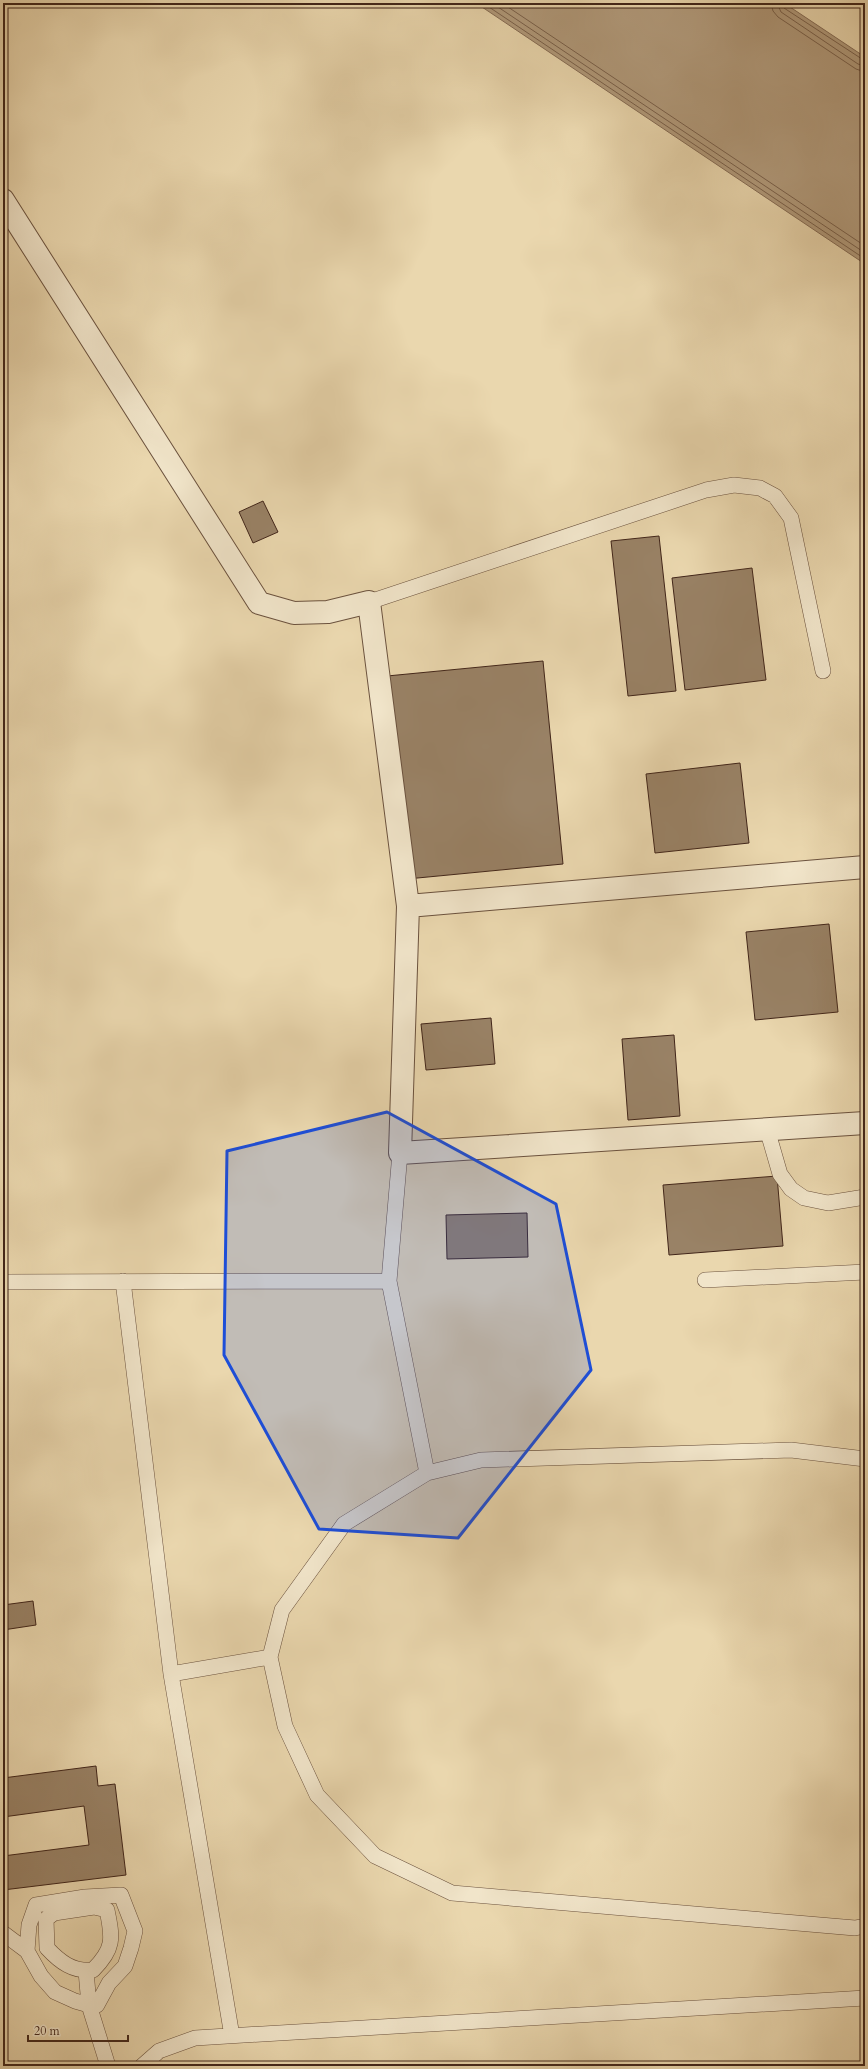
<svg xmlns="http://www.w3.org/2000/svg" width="868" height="2069" viewBox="0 0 868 2069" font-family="Cardo,serif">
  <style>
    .water { fill: #b19a7b; stroke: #846b54 }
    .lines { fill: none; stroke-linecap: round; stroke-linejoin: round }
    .shore { stroke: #79604a; stroke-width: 1 }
    .building { fill: #998266; stroke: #412519 }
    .lane-casing { stroke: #6b523e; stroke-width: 16 }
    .street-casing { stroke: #6b523e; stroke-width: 24 }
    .lane { stroke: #f1e5ca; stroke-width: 15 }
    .street { stroke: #f1e5ca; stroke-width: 22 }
    .marked { fill: #1d4ed8; fill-opacity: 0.2; stroke: #1d4ed8; stroke-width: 3; stroke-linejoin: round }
  </style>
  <rect width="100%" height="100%" fill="#ead7ae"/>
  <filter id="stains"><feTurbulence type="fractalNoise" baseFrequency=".005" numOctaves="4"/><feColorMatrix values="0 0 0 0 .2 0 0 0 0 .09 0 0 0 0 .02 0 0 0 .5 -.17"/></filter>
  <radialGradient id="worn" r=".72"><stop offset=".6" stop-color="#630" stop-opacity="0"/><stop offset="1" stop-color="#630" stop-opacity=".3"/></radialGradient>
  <path class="water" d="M476,3H784L865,57V264Z"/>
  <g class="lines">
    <path class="shore" d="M483,3L865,259
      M492,3L865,253
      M502,3L865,246
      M771,3L773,11L778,17L856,69L865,72
      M777,3L781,12L858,64L865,66
      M782,3L784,8L865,61"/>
  </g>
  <path class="building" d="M263,501L278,532L253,543L239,512Z
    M659,536L676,691L628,696L611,541Z
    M752,568L766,680L685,690L672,578Z
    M543,661L563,864L407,879L387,676Z
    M740,763L749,843L655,853L646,774Z
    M829,924L838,1012L755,1020L746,932Z
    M491,1018L495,1064L426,1070L421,1024Z
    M674,1035L680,1116L628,1120L622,1039Z
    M777,1176L783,1246L669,1255L663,1185Z
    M527,1213L528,1257L447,1259L446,1215Z
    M33,1601L36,1625L3,1630V1605Z
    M96,1766L98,1786L115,1784L126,1875L3,1890V1856L89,1845L84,1806L3,1817V1778Z"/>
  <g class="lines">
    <g class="lane-casing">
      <path id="lane" d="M369,602L706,490L734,485L760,488L775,496L791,518L823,671
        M767,1129L780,1174L791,1189L804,1198L828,1203L865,1197
        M400,1153L389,1281L427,1473
        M705,1280L865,1272
        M123,1281L171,1674L232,2036
        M3,1282L389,1281
        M865,1459L791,1450L481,1460L427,1473L344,1524L282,1610L270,1657L285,1726L317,1795L375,1856L452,1893L855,1928L865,1926
        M171,1674L270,1657
        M94,1907L107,1910C113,1939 114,1949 93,1970C73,1972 60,1962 47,1948L46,1919L54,1913Z
        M3,1933L27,1951L41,1976L55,1992L75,2001L89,2005H97L109,1983L125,1966L131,1948L135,1931L121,1895L85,1897L36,1905L29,1925L27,1951
        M86,1971L89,2005L108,2066
        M142,2066L159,2051L195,2038L865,1998"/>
    </g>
    <g class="street-casing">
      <path id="street" d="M3,200L259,603L294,613L328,612L369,602L408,906L400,1153L865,1123
        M408,906L865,867"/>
    </g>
    <use href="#lane" class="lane"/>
    <use href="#street" class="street"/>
  </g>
  <path class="marked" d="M387,1112L556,1204L591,1370L458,1538L319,1529L224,1355L227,1151Z"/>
  <rect width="868" height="2069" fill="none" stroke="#ead7ae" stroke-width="16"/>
  <rect x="4" y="4" width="860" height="2061" fill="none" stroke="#412519" stroke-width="2"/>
  <rect x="8" y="8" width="852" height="2053" fill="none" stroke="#412519"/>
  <path d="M28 2035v6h100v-6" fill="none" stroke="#412519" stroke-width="2"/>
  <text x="34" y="2035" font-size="12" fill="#412519" stroke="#f1e5ca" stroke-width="3" paint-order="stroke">20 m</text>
  <rect width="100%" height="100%" filter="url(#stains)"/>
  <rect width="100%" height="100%" fill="url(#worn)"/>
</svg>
